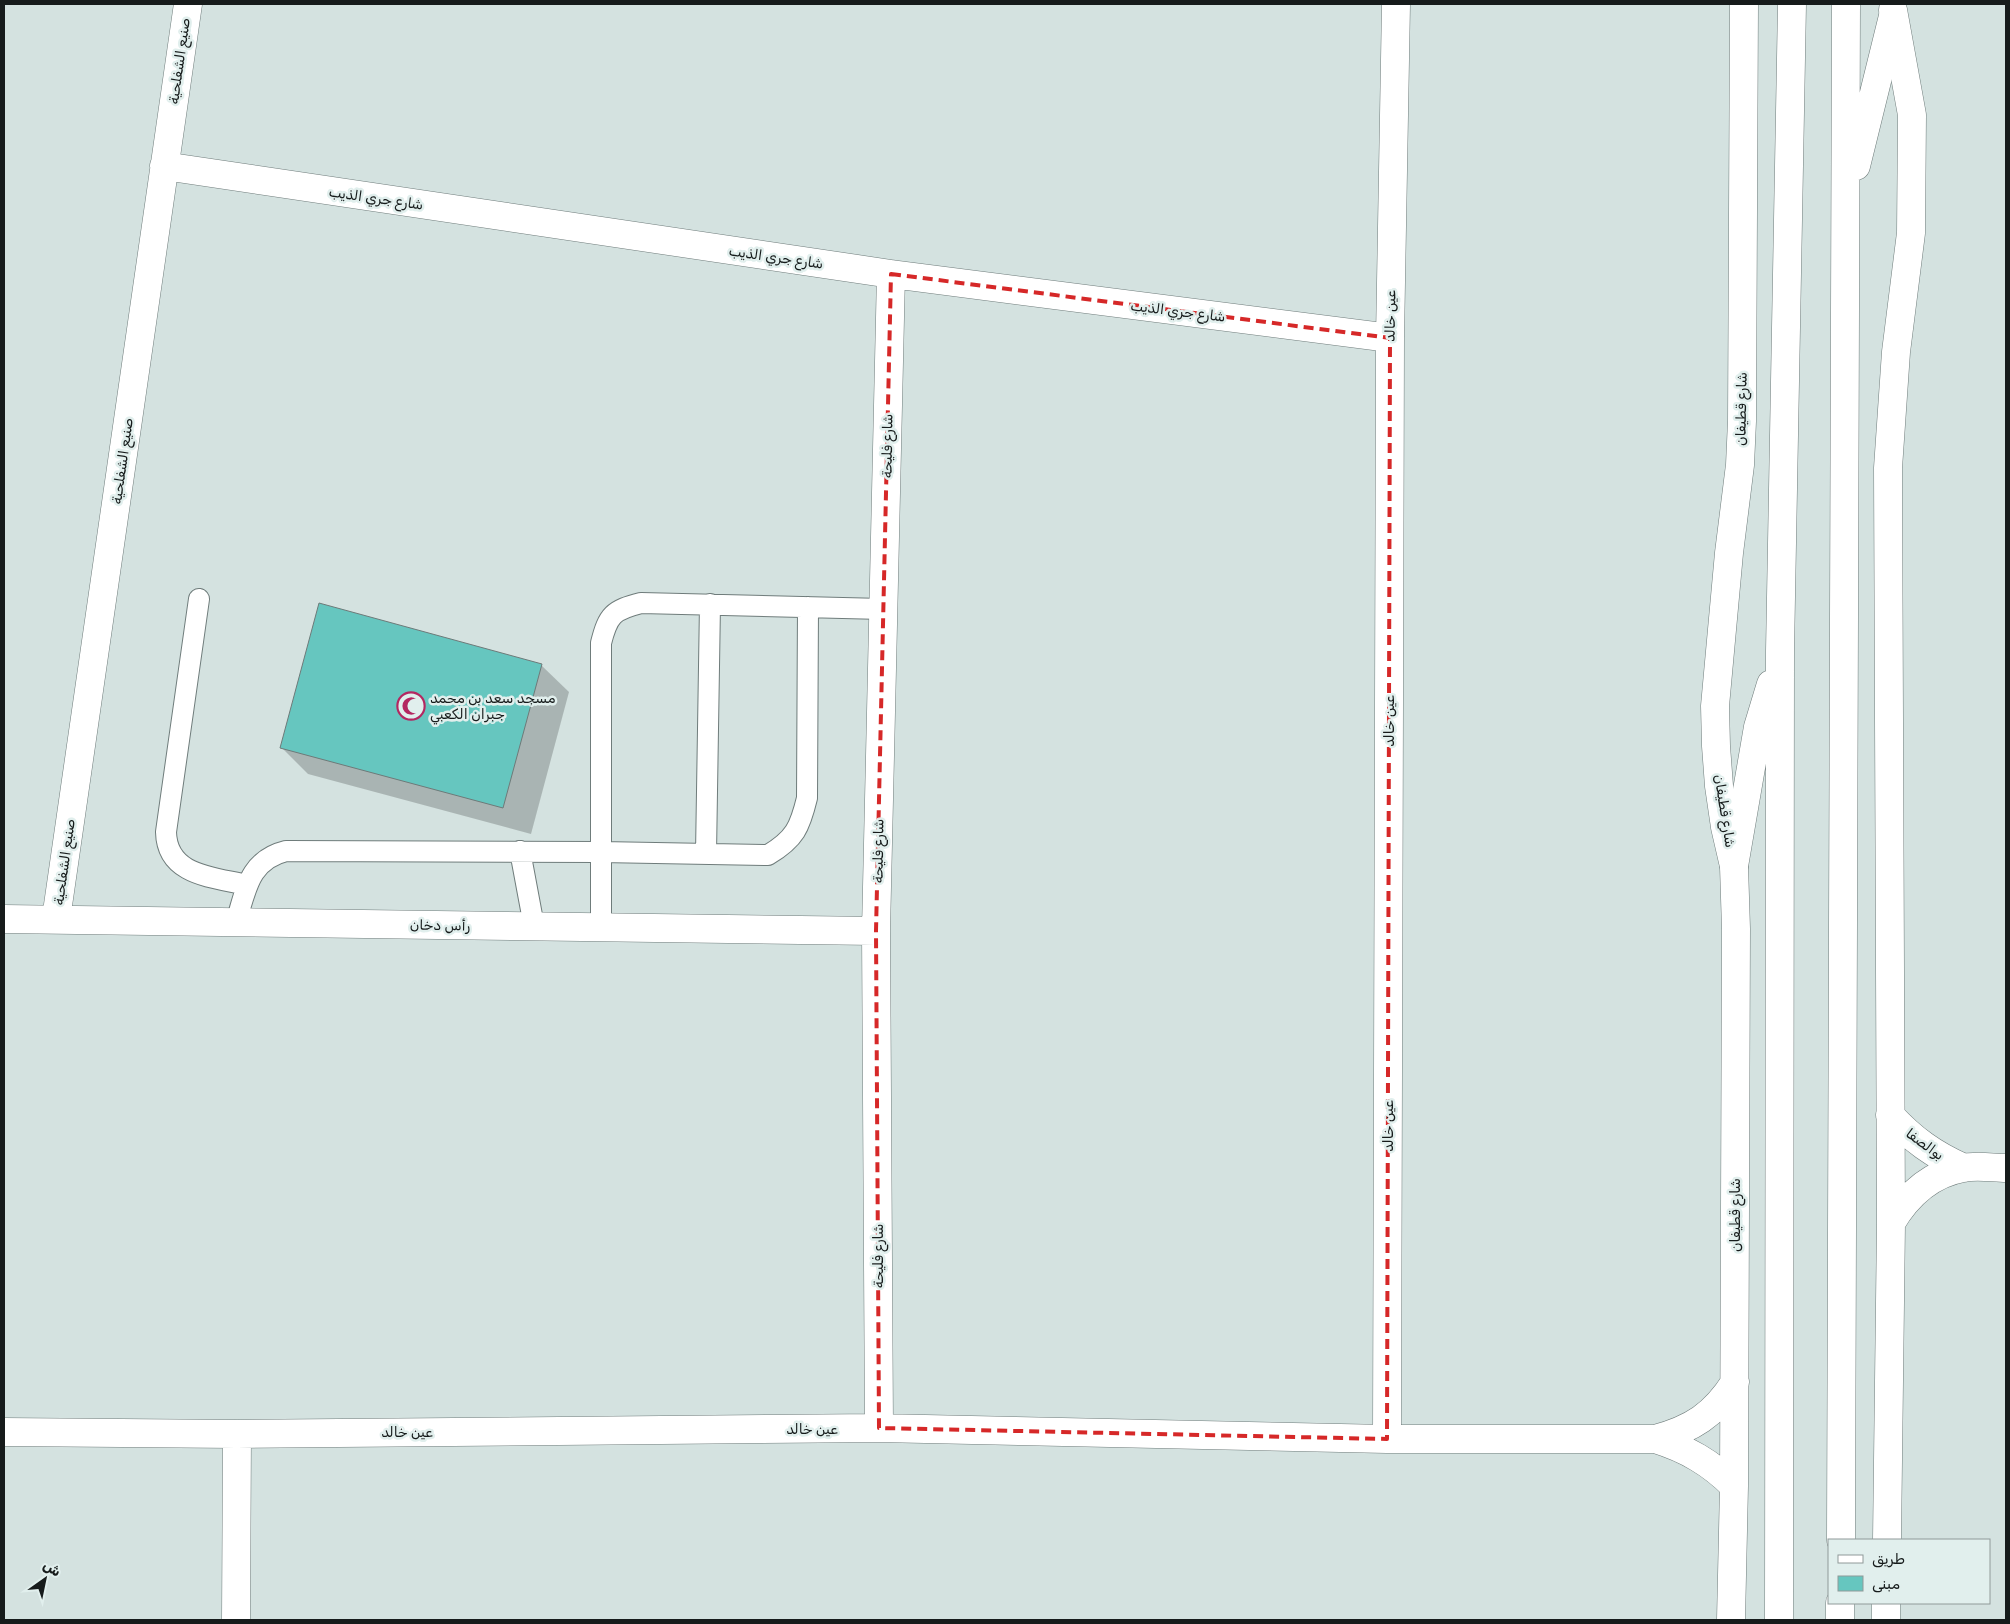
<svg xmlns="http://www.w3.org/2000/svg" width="2010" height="1624" viewBox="0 0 2010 1624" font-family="Rubik,Cairo,sans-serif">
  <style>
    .shadow { fill: #0003 }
    .building { fill: #66c6bf; stroke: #6d7a79 }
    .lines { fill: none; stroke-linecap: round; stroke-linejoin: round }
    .service-casing { stroke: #6f7c7b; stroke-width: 22 }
    .minor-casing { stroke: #6f7c7b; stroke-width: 29 }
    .tertiary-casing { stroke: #6f7c7b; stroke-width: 29 }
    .service { stroke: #fff; stroke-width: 20 }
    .minor { stroke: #fff; stroke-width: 28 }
    .tertiary { stroke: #fff; stroke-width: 28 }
    .marked { fill: none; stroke: #d62828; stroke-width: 4; stroke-dasharray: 10 6; stroke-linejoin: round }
    .labels { text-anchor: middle; stroke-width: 5; stroke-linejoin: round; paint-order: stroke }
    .street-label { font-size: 14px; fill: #161b1b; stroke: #e1efed }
    .poi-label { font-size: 14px; fill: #161b1b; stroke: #e1efed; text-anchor: start }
  </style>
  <rect width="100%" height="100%" fill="#d4e2e0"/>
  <path class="shadow" d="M541,665L569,692L531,834L308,774L281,747Z"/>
  <path class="building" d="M319,603L542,664L503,808L280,748Z"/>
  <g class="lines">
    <g class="service-casing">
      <path id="service" d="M199,599L166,832C167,876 213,877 247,885
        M520,851L534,926
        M706,854L710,604
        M236,922C246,890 249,860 286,851L601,852V643C608,615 613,610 641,603L883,609
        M601,928V852L768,855C795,839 800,827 807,798L808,607"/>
    </g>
    <g class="minor-casing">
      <path id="minor" d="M164,166L891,274L1390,338
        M4,919L876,931
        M56,919L188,4
        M1890,1115C1912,1139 1934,1155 1964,1168
        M1891,1223C1907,1196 1930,1174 1963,1168C1977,1165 1993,1168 2006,1168
        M879,1428L876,931L891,274
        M4,1432L237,1434L879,1428L1387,1439H1655C1692,1429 1714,1415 1735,1382
        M1387,1439L1390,338L1396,4
        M1655,1439C1687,1449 1711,1463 1734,1486
        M1887,1540L1891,1223L1888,468L1896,352L1911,233L1912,115L1893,10
        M236,1620L237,1434
        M1731,1620L1734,1486L1736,929L1734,866L1725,827L1719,786L1716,746L1715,706L1729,553L1740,465L1742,421L1744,4
        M1886,1620V1603"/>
    </g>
    <g class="tertiary-casing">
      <path id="tertiary" d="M1856,166L1893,16
        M1734,866L1758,727L1771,684
        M1841,1540L1846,4
        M1779,1620L1780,651L1792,4
        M1840,1620V1603"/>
    </g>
    <use href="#service" class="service"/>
    <use href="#minor" class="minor"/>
    <use href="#tertiary" class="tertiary"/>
  </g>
  <path class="marked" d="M891,274L1390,338L1387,1439L879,1428L876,931Z"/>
  <defs>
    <g id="mosque-ring" transform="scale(1.4375)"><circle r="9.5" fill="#e1efed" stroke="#b42761" stroke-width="1.5"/><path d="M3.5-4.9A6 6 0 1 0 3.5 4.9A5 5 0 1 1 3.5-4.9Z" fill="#b42761"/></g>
  </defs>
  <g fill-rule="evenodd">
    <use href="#mosque-ring" x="411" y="706"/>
  </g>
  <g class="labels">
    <g class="street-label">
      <text transform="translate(179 61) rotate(-82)" y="5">صنيع الشفلحية</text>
      <text transform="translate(376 198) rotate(8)" y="5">شارع جري الذيب</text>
      <text transform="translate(776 257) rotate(8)" y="5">شارع جري الذيب</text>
      <text transform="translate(1178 311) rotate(7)" y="5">شارع جري الذيب</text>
      <text transform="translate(1390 316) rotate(-89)" y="5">عين خالد</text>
      <text transform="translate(1741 409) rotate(-89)" y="5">شارع قطيفان</text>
      <text transform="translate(887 446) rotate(-89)" y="5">شارع فليحة</text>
      <text transform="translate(122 461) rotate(-82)" y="5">صنيع الشفلحية</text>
      <text transform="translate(1389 721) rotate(-90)" y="5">عين خالد</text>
      <text transform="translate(1725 811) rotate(81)" y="5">شارع قطيفان</text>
      <text transform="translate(878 851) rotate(-89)" y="5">شارع فليحة</text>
      <text transform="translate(64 862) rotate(-82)" y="5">صنيع الشفلحية</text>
      <text transform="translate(440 925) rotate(1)" y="5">رأس دخان</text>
      <text transform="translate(1388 1126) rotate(-90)" y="5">عين خالد</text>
      <text transform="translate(1925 1144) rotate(36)" y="5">بوالصفا</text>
      <text transform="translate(1735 1215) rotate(-90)" y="5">شارع قطيفان</text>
      <text transform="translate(878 1256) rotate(-90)" y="5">شارع فليحة</text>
      <text x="812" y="1434">عين خالد</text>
      <text x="407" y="1437">عين خالد</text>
    </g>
    <g class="poi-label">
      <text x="430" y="703">مسجد سعد بن محمد<tspan x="430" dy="16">جبران الكعبي</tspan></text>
    </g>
  </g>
  <rect width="2010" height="1624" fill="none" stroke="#161b1b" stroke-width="10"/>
  <rect x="1828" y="1539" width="162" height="65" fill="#e1efed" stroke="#909a99"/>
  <rect x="1838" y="1555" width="25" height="8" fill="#ffffff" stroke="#909a99"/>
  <text x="1872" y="1564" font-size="15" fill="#161b1b">طريق</text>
  <rect x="1838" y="1576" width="25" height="15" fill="#66c6bf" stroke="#909a99"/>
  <text x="1872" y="1589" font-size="15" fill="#161b1b">مبنى</text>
  <g transform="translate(45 1579) rotate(33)" stroke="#e1efed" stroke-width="4" paint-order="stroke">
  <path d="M0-4L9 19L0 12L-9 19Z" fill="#161b1b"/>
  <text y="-8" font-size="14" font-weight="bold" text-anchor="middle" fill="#161b1b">ش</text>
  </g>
</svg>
